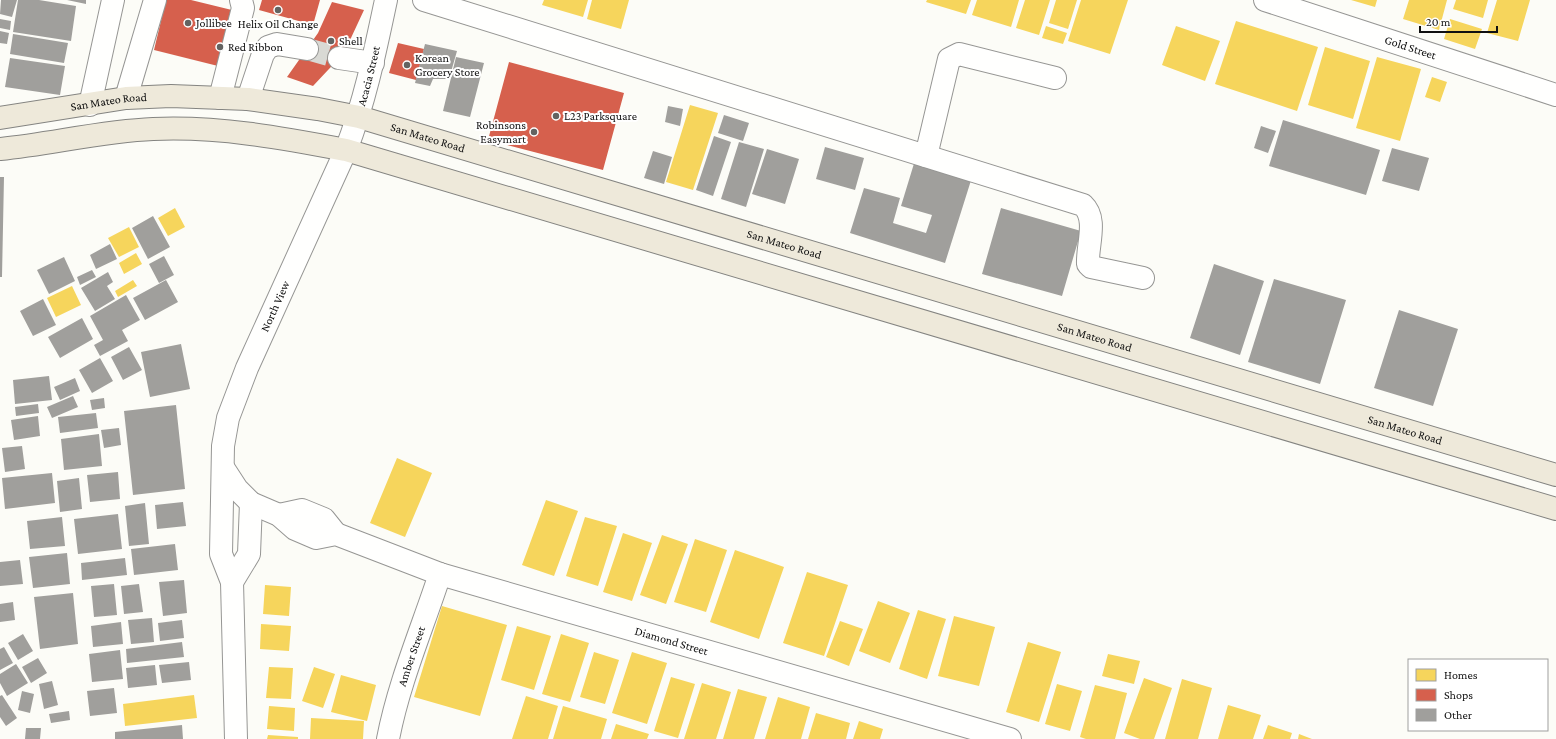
<svg xmlns="http://www.w3.org/2000/svg" width="1556" height="739" viewBox="0 0 1556 739" font-family="'Crimson Pro',serif">
  <style>
    .homes { fill: #f6d55c }
    .shops { fill: #d6604d }
    .building { fill: #a09f9c }
    .lines { fill: none; stroke-linecap: round; stroke-linejoin: round }
    .minor-tunnel { stroke: #d9d9d4; stroke-width: 22; stroke-dasharray: 22 11; stroke-linecap: butt }
    .minor-casing { stroke: #969694; stroke-width: 24 }
    .major-casing { stroke: #848481; stroke-width: 24 }
    .minor { stroke: #fffffe; stroke-width: 22 }
    .major { stroke: #eee9da; stroke-width: 22 }
    .poi-dot { fill: #636361; stroke: #fff; stroke-width: 1.5 }
    .labels { text-anchor: middle; stroke-width: 4; stroke-linejoin: round; paint-order: stroke }
    .poi-label { font-size: 12px; fill: #101010; stroke: #fff; text-anchor: start }
    .street-label { font-size: 12px; fill: #101010; stroke: #fff }
  </style>
  <rect width="100%" height="100%" fill="#fcfcf7"/>
  <path class="homes" d="M544,0H588L583,17L542,5Z
    M592,0H629L621,29L587,19Z
    M927,0H971L966,14L926,2Z
    M977,0H1019L1011,27L972,15Z
    M1025,0H1050L1039,35L1016,28Z
    M1056,0H1077L1068,29L1049,23Z
    M1081,0H1128L1110,54L1068,41Z
    M1351,0H1377L1375,7Z
    M1409,0H1447L1439,30L1403,19Z
    M1456,0H1488L1483,18L1453,9Z
    M1497,0H1530L1518,41L1487,33Z
    M1450,19L1482,29L1475,49L1444,39Z
    M1236,21L1318,47L1297,111L1215,84Z
    M1046,26L1067,33L1063,44L1042,38Z
    M1176,26L1220,41L1205,81L1162,65Z
    M1325,47L1370,61L1353,119L1308,105Z
    M1377,57L1421,69L1400,141L1356,128Z
    M1432,77L1447,82L1440,102L1425,97Z
    M690,105L718,113L693,190L666,182Z
    M175,208L185,227L168,236L158,218Z
    M129,227L139,247L119,257L108,238Z
    M136,253L142,264L124,274L119,263Z
    M133,280L137,286L118,297L115,291Z
    M72,286L81,305L56,317L47,298Z
    M397,458L432,473L405,537L370,523Z
    M546,500L578,511L554,576L522,565Z
    M585,517L617,526L598,586L566,576Z
    M623,533L652,543L632,601L603,592Z
    M662,535L688,544L666,604L640,595Z
    M695,539L727,550L706,612L674,602Z
    M735,550L784,567L759,639L710,622Z
    M807,572L848,585L824,656L783,643Z
    M265,585L291,587L289,616L263,614Z
    M878,601L910,613L890,663L859,651Z
    M442,606L507,625L480,716L414,697Z
    M918,610L946,619L927,679L899,669Z
    M954,616L995,627L979,686L938,676Z
    M840,621L863,629L849,666L826,657Z
    M261,624L291,626L289,651L260,649Z
    M517,626L551,636L534,690L501,680Z
    M561,634L589,643L570,702L542,694Z
    M1028,642L1061,652L1039,722L1006,712Z
    M594,652L619,660L605,704L580,697Z
    M632,652L667,663L647,724L612,713Z
    M1108,654L1140,661L1134,684L1102,676Z
    M269,667L293,668L291,699L266,698Z
    M314,667L335,674L323,708L302,701Z
    M341,675L376,685L367,721L331,712Z
    M671,677L695,684L678,738L654,731Z
    M1144,678L1172,688L1154,739H1140L1124,733Z
    M1182,679L1212,688L1198,739H1165Z
    M702,683L731,692L716,739H684Z
    M1057,684L1082,691L1070,731L1045,724Z
    M1095,685L1127,693L1115,739H1086L1080,737Z
    M738,689L767,697L754,739H723Z
    M194,695L197,718L125,726L123,704Z
    M526,696L558,706L548,739H512Z
    M778,697L810,707L801,739H765Z
    M1228,705L1261,715L1253,739H1218Z
    M269,706L295,708L294,731L267,729Z
    M563,706L607,719L601,739H553Z
    M816,713L850,723L846,739H808Z
    M311,718L364,721L363,739H310Z
    M859,721L883,729L880,739H853Z
    M616,724L649,734L647,739H611Z
    M1268,725L1292,733L1290,739H1263Z
    M1299,734L1312,739H1298Z
    M268,735L298,737V739H267Z"/>
  <path class="shops" d="M166,0H191L236,11L222,67L154,50Z
    M262,0H320L313,25L259,10Z
    M332,2L364,10L344,53L313,86L287,77L318,33Z
    M398,43L424,49L416,80L389,73Z
    M509,62L624,93L603,170L488,140Z"/>
  <path class="building" d="M1,0H17L12,17L0,14Z
    M18,0H39L76,6L71,41L13,32Z
    M67,0H86V4Z
    M0,19L11,21L10,30L0,28Z
    M0,31L9,33L7,44L0,43Z
    M13,34L68,43L64,63L10,54Z
    M425,44L457,51L449,79H433L430,86L415,83Z
    M456,57L484,63L470,117L443,111Z
    M10,58L65,66L60,95L5,87Z
    M668,106L683,109L680,126L665,122Z
    M724,115L749,123L743,141L718,133Z
    M1283,120L1380,150L1366,195L1269,166Z
    M1261,126L1276,131L1268,153L1254,148Z
    M714,136L731,142L713,196L696,190Z
    M739,142L764,149L746,207L721,199Z
    M825,147L864,158L855,190L816,179Z
    M1392,148L1429,158L1419,191L1382,181Z
    M767,149L799,159L785,204L752,194Z
    M653,151L672,157L664,184L644,178Z
    M916,157L973,174L945,263L850,233L864,188L900,198L893,223L926,233L932,215L901,206Z
    M0,177H4L2,277H0Z
    M1001,208L1081,231L1062,296L982,274Z
    M153,216L170,247L148,259L132,228Z
    M110,244L117,259L96,269L90,255Z
    M164,256L174,275L159,283L149,264Z
    M64,257L75,281L49,294L37,270Z
    M1214,264L1264,281L1240,355L1190,338Z
    M92,270L96,277L80,285L77,277Z
    M108,272L113,282L107,286L115,299L95,311L81,288Z
    M1274,279L1346,300L1320,384L1248,362Z
    M166,280L178,302L145,320L133,298Z
    M126,295L140,320L122,330L128,341L100,356L94,345L103,340L90,316Z
    M43,299L56,325L33,336L20,311Z
    M1399,310L1458,329L1433,406L1374,388Z
    M82,318L93,339L60,358L48,337Z
    M181,344L190,389L150,397L141,352Z
    M129,347L142,370L123,380L111,357Z
    M100,358L113,381L92,393L79,370Z
    M49,376L52,400L15,404L13,380Z
    M75,378L80,391L60,400L54,387Z
    M73,396L78,407L52,418L47,407Z
    M104,398L105,408L92,410L90,400Z
    M38,404L39,413L16,416L15,407Z
    M176,405L185,489L133,495L124,411Z
    M96,413L98,428L60,433L58,417Z
    M38,416L40,436L14,440L11,420Z
    M119,428L121,445L104,448L101,430Z
    M99,434L102,466L64,470L61,439Z
    M22,446L25,469L5,472L2,448Z
    M118,472L120,499L90,502L87,475Z
    M52,473L55,503L5,509L2,478Z
    M79,478L82,509L60,512L57,481Z
    M183,502L186,526L157,529L155,505Z
    M145,503L149,544L129,546L125,506Z
    M118,514L122,549L78,554L74,519Z
    M62,517L65,546L30,549L27,521Z
    M175,544L178,570L134,575L131,549Z
    M67,553L70,584L33,588L29,557Z
    M125,558L127,575L82,580L81,563Z
    M20,560L23,584L0,586V562Z
    M184,580L187,613L163,616L159,582Z
    M114,584L117,615L94,617L91,586Z
    M139,584L143,612L124,614L121,586Z
    M73,593L78,644L40,649L34,597Z
    M13,602L15,620L0,622V604Z
    M152,618L154,642L131,644L128,620Z
    M182,620L184,638L160,641L158,623Z
    M121,622L123,644L93,647L91,626Z
    M23,634L33,651L18,660L8,643Z
    M182,642L184,657L127,663L126,649Z
    M4,647L13,663L0,670V649Z
    M120,650L123,679L92,682L89,654Z
    M38,658L47,673L31,683L22,667Z
    M189,662L191,680L162,683L159,665Z
    M16,664L28,683L7,696L0,683V674Z
    M155,665L157,685L128,688L126,668Z
    M52,681L58,705L44,709L39,684Z
    M114,688L117,713L90,716L87,691Z
    M22,691L34,694L30,713L18,710Z
    M2,695L17,718L6,726L0,717V696Z
    M69,711L70,720L51,723L49,714Z
    M182,725L183,739H115V732Z
    M26,728H41L40,739H25Z"/>
  <g class="lines">
    <path class="minor-tunnel" d="M307,49L339,58"/>
    <g class="minor-casing">
      <g id="minor">
        <path d="M424,0L1083,205C1098,219 1087,245 1088,264L1091,267L1143,278"/>
        <path id="s1" d="M1265,0L1556,95"/>
        <path d="M339,58L373,63"/>
        <path d="M126,98L155,0"/>
        <path d="M220,98L243,8L241,0"/>
        <path d="M248,99L263,54L268,47L277,44L307,49"/>
        <path d="M90,105L113,0"/>
        <path d="M926,156L949,59L959,54L1055,78"/>
        <path id="s2" d="M224,469L237,489L251,503L279,515L295,529L316,538L336,534L440,574L1010,739"/>
        <path d="M279,515L302,510L324,519L336,534"/>
        <path d="M232,582L249,554L251,503"/>
        <path id="s3" d="M236,739L232,582L221,554L223,446L228,418L247,368L346,150C365,101 375,52 386,0"/>
        <path id="s4" d="M388,739C399,682 422,629 440,574"/>
      </g>
    </g>
    <g class="major-casing">
      <g id="major">
        <path id="s5" d="M0,118L126,98L171,96L248,99L318,109L359,117L1556,475"/>
        <path d="M0,149C51,144 102,131 153,129C219,126 282,138 346,150L1556,509"/>
      </g>
    </g>
    <use href="#minor" class="minor"/>
    <use href="#major" class="major"/>
  </g>
  <g class="poi-dot">
    <circle cx="278" cy="10" r="4"/>
    <circle cx="188" cy="23" r="4"/>
    <circle cx="331" cy="41" r="4"/>
    <circle cx="220" cy="47" r="4"/>
    <circle cx="407" cy="65" r="4"/>
    <circle cx="556" cy="116" r="4"/>
    <circle cx="534" cy="132" r="4"/>
  </g>
  <g class="labels">
    <g class="poi-label">
      <text x="196" y="27">Jollibee</text>
      <text x="278" y="28" text-anchor="middle">Helix Oil Change</text>
      <text x="339" y="45">Shell</text>
      <text x="228" y="51">Red Ribbon</text>
      <text x="415" y="62">Korean<tspan x="415" dy="14">Grocery Store</tspan></text>
      <text x="564" y="120">L23 Parksquare</text>
      <text x="526" y="129" text-anchor="end">Robinsons<tspan x="526" dy="14">Easymart</tspan></text>
    </g>
    <g class="street-label">
      <text dy="4" stroke="none"><textPath href="#s1" startOffset="153">Gold Street</textPath></text>
      <text dy="4" stroke="none"><textPath href="#s3" startOffset="694">Acacia Street</textPath></text>
      <text dy="4" stroke="none"><textPath href="#s5" startOffset="110">San Mateo Road</textPath></text>
      <text dy="4" stroke="none"><textPath href="#s5" startOffset="434">San Mateo Road</textPath></text>
      <text dy="4" stroke="none"><textPath href="#s5" startOffset="806">San Mateo Road</textPath></text>
      <text dy="4" stroke="none"><textPath href="#s3" startOffset="445">North View</textPath></text>
      <text dy="4" stroke="none"><textPath href="#s5" startOffset="1130">San Mateo Road</textPath></text>
      <text dy="4" stroke="none"><textPath href="#s5" startOffset="1454">San Mateo Road</textPath></text>
      <text dy="4" stroke="none"><textPath href="#s2" startOffset="491">Diamond Street</textPath></text>
      <text dy="4" stroke="none"><textPath href="#s4" startOffset="86">Amber Street</textPath></text>
    </g>
  </g>
  <rect x="1408" y="659" width="140" height="72" fill="#ffffff" stroke="#9f9f9f"/>
  <rect x="1416" y="669" width="20" height="12" fill="#f6d55c" stroke="#9f9f9f"/>
  <text x="1444" y="679" font-size="12" fill="#101010">Homes</text>
  <rect x="1416" y="689" width="20" height="12" fill="#d6604d" stroke="#9f9f9f"/>
  <text x="1444" y="699" font-size="12" fill="#101010">Shops</text>
  <rect x="1416" y="709" width="20" height="12" fill="#a09f9c" stroke="#9f9f9f"/>
  <text x="1444" y="719" font-size="12" fill="#101010">Other</text>
  <path d="M1420 26v6h77v-6" fill="none" stroke="#101010" stroke-width="2"/>
  <text x="1426" y="26" font-size="12" fill="#101010" stroke="#ffffff" stroke-width="3" paint-order="stroke">20 m</text>
</svg>
